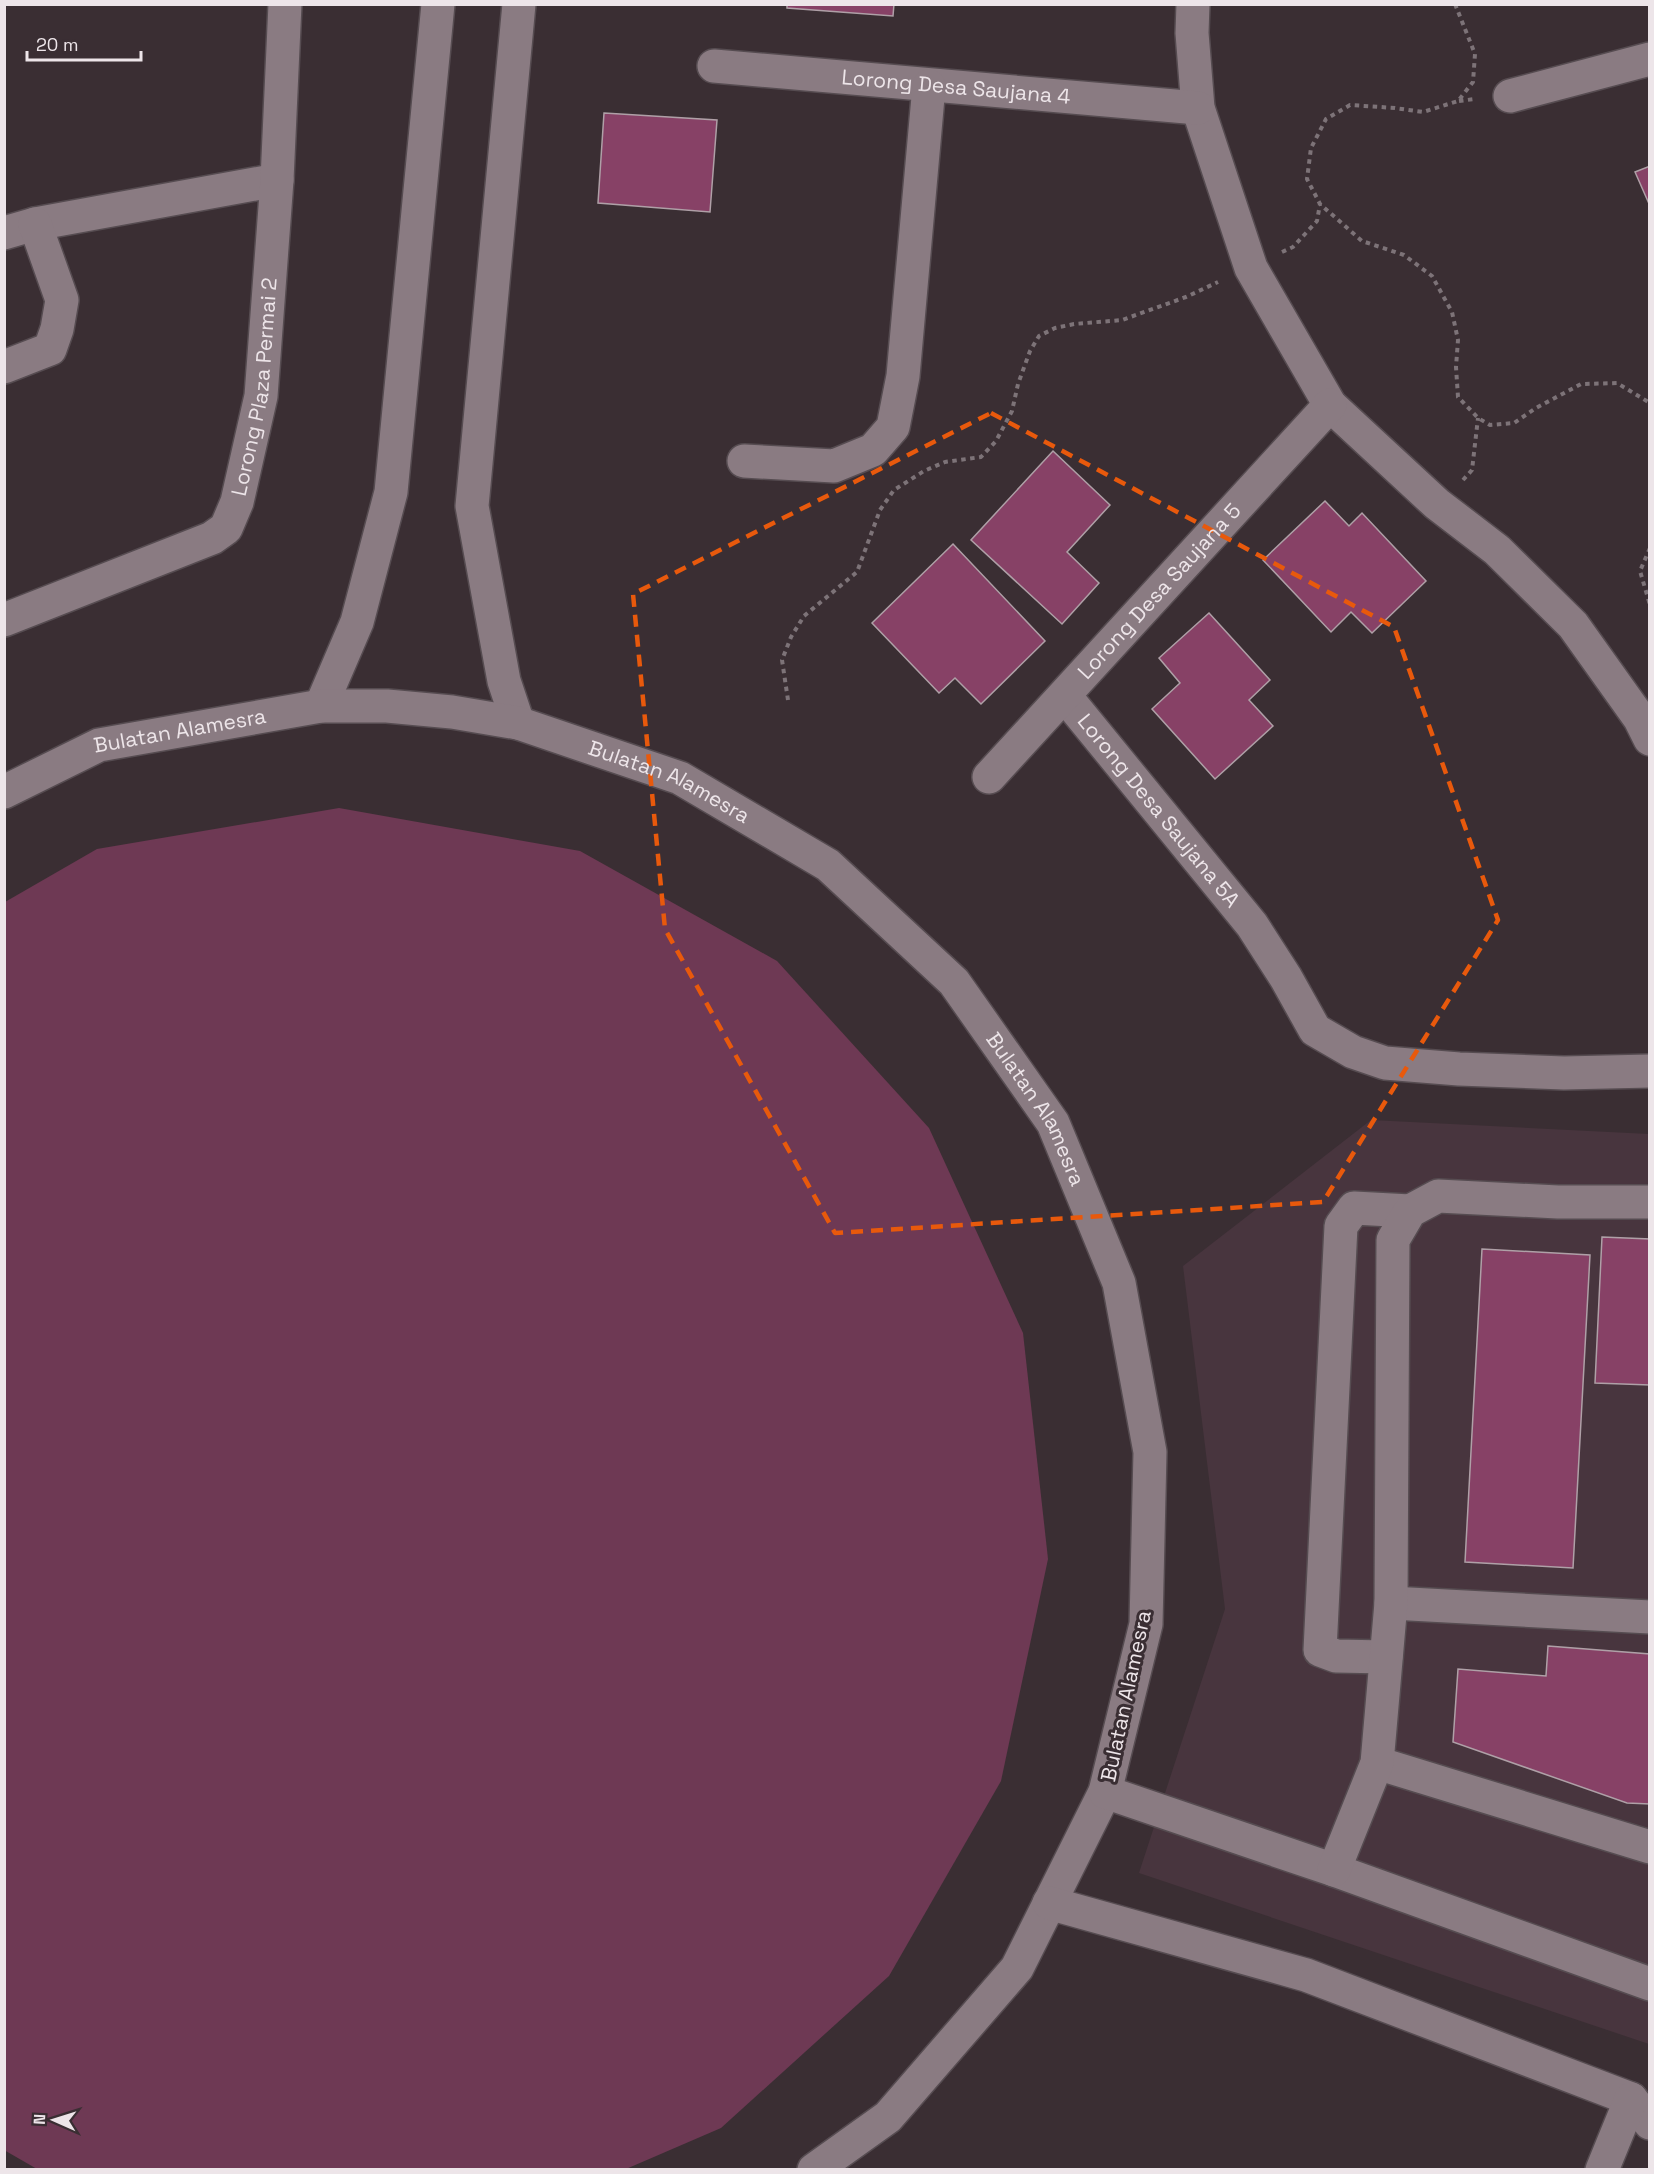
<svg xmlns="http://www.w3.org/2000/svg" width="1654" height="2174" viewBox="0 0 1654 2174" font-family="'Space Grotesk',sans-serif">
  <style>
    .built { fill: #48353e }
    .green { fill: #6e3954 }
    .building { fill: #874166; stroke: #afa0a7; stroke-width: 1.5 }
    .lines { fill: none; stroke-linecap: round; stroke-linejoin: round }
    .minor-casing { stroke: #564c51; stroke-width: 36 }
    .path { stroke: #7d7378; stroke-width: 4; stroke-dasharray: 4.5 4.5; stroke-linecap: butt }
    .minor { stroke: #8a7b82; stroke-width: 33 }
    .marked { fill: none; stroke: #e8590c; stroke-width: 4.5; stroke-dasharray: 12 8; stroke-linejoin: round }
    .labels { text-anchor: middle; stroke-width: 6; stroke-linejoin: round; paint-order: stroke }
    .street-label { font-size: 21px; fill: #ede5e9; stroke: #3a2e33 }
  </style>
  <rect width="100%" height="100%" fill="#3a2e33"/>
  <path class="built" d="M1371,1120L1649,1134V2044L1139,1873L1225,1609L1183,1266Z"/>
  <path class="green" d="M339,808L580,851L777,961L929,1128L1023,1333L1048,1559L1001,1781L889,1976L721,2128L626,2169H37L4,2150L5,902L97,849Z"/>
  <path class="building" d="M787,4H894L893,16L787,8Z
    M604,113L717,120L710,212L598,203Z
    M1650,166V206L1635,172Z
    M1053,451L1110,505L1067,552L1099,583L1062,624L971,540Z
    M1325,501L1349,526L1362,513L1426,581L1372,633L1351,612L1331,632L1263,560Z
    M953,544L1045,641L981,704L955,678L939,693L872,623Z
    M1209,613L1270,680L1249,700L1273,726L1215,779L1152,709L1180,683L1159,658Z
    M1602,1237L1650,1239V1385L1595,1383Z
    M1482,1249L1590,1255L1573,1568L1465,1562Z
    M1548,1646L1650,1654V1804L1627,1803L1453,1742L1458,1669L1546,1676Z"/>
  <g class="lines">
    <g class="minor-casing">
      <g id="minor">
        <path d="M1193,4L1192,33L1198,108L1251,268L1330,405L1437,504L1497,550L1573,625L1640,719L1650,739"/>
        <path id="s1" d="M714,66L1198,108"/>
        <path d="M1510,96L1650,59"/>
        <path d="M4,233L35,224L277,180"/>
        <path d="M4,367L50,349L57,329L62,300L35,224"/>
        <path d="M744,461L834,466L873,450L893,427L903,376L929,86"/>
        <path id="s2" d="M4,620L212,538L226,528L237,502L261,396L277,180L285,4"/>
        <path id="s3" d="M1065,696L1252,925L1286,978L1315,1030L1353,1052L1385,1063L1459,1069L1564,1073L1650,1071"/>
        <path d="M321,706L357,622L391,492L438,4"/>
        <path d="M518,723L504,681L472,506L519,4"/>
        <path id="s4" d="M989,777L1330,405"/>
        <path id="s5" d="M4,792L99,745L321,706H387L452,712L518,723L680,778L828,865L954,982L1053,1123L1119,1283L1150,1452L1146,1624L1105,1792L1017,1968L888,2117L814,2170"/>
        <path d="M1391,1603L1650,1617"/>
        <path d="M1386,1657L1336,1656L1320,1650L1341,1226L1354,1208L1410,1211"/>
        <path d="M1377,1763L1650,1847"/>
        <path d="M1105,1792L1334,1870L1650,1984"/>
        <path d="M1334,1870L1377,1763L1391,1603L1393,1240L1410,1211L1438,1196L1558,1202H1650"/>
        <path d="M1049,1903L1306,1975L1631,2099L1650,2123"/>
        <path d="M1602,2170L1631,2099"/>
      </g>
    </g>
    <path class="path" d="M1455,4L1475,54L1473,82L1458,101L1423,112L1395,108L1350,105L1326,119L1311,148L1307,179L1320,204L1362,241L1404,255L1432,276L1452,312L1458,340L1456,367L1458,397L1478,418L1490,425L1514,423L1536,408L1581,384L1617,383L1650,403
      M1459,101L1475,99
      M1282,252L1293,247L1317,221L1320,204
      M1463,480L1472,470L1478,418
      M1650,548L1640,571L1650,605
      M788,700L782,660L791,637L804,616L857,572L880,510L894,490L924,471L945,462L981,457L996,441L1012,411L1018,384L1030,351L1039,336L1055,328L1074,324L1122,320L1186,297L1218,282"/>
    <use href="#minor" class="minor"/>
  </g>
  <path class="marked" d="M991,413L1394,627L1498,920L1323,1202L835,1233L665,929L633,594Z"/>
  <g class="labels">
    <g class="street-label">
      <text dy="7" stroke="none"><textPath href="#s1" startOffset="243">Lorong Desa Saujana 4</textPath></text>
      <text dy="7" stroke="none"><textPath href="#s2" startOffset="386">Lorong Plaza Permai 2</textPath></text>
      <text dy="7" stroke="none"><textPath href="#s4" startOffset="252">Lorong Desa Saujana 5</textPath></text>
      <text dy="7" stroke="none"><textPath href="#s5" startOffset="188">Bulatan Alamesra</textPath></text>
      <text dy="7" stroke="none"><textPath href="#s5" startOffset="692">Bulatan Alamesra</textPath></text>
      <text dy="7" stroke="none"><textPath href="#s3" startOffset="148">Lorong Desa Saujana 5A</textPath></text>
      <text dy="7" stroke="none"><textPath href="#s5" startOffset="1196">Bulatan Alamesra</textPath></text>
      <text transform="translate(1126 1696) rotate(-78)" y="7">Bulatan Alamesra</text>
    </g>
  </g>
  <rect width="1654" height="2174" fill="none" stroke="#ede5e9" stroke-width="12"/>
  <g transform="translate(54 2120) rotate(273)" stroke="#3a2e33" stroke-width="4.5" paint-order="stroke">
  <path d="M0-4.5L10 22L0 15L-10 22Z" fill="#ede5e9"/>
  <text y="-9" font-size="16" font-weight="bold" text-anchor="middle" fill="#ede5e9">N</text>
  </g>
  <path d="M27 51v9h114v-9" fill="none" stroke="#ede5e9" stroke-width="3"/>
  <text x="36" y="51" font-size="18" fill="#ede5e9" stroke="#3a2e33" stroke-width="4.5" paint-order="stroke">20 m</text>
</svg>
